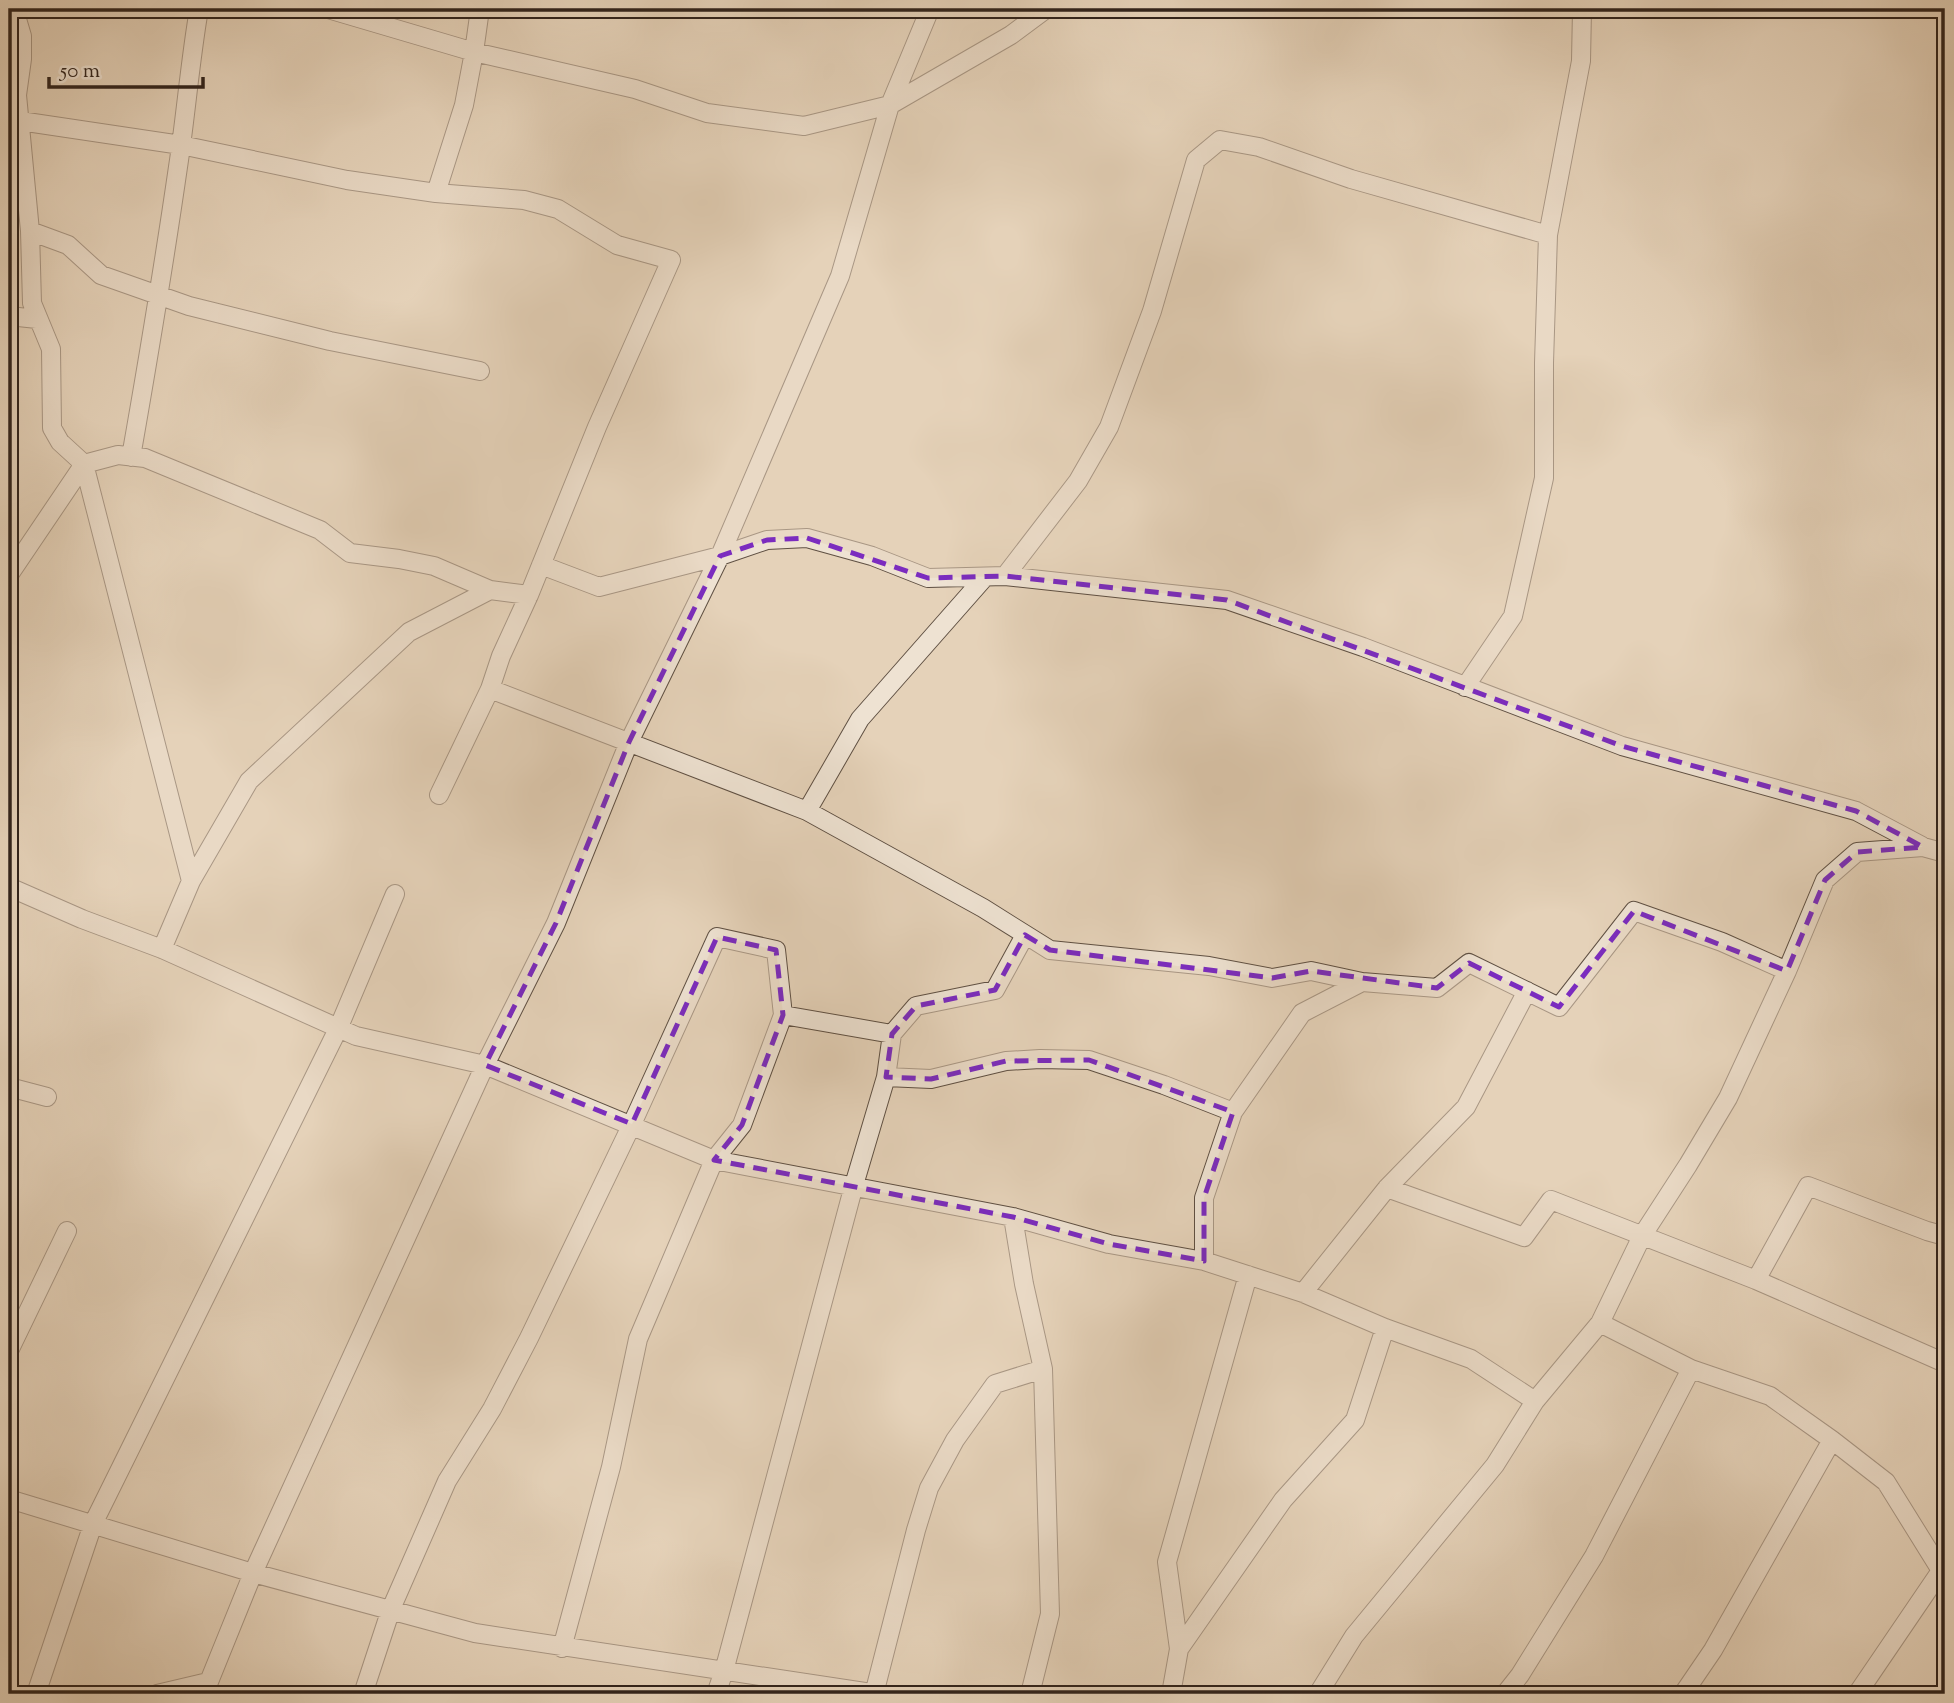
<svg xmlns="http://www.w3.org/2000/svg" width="1954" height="1703" viewBox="0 0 1954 1703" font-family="'Sorts Mill Goudy',serif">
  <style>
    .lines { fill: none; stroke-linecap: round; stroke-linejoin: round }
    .minor-casing { stroke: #5f5043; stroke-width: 20 }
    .minor { stroke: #eee2d2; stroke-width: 18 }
    .marked { fill: none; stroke: #7b2cbf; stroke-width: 5; stroke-dasharray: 14 9; stroke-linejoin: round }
  </style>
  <rect width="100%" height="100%" fill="#e5d2b9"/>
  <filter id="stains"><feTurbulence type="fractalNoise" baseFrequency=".00286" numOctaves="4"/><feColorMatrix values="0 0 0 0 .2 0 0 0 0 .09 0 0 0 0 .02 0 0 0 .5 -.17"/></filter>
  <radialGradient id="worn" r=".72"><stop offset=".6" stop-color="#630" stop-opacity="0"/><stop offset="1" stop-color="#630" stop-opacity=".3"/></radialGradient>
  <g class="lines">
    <g class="minor-casing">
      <path id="minor" d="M14,9L22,36V59L17,95L30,231L32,303L51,349L52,428L60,442L84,464L191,881L162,949
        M328,9L474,52L635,89L707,113L804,126L890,105L930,9
        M20,121L181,145L347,180L436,193L524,200L558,209L617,245L671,260L597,427L529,595L501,656L490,689L439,795
        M436,193L464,105L474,52L480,9
        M30,231L68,245L101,275L189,306L330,341L480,371
        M9,316L37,319
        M131,457C148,360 164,264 178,167C186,114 190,61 199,9
        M541,565L599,587L720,556L767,540L807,538L872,556L928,578L1005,576L1078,481L1109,427L1152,311L1196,160L1220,140L1259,147L1351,179L1548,235
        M9,575L84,464L118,455L145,458L320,530L350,553L399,559L434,566L490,590
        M1005,576L1227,600L1363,647L1622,746L1856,811L1922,846
        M1465,687L1513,616L1544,478V363L1548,235L1581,61L1582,9
        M490,689L807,811L983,908L1050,950L1209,966L1272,978L1311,971L1362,982
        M807,811L860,719L985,577
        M191,881L249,781L409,632L490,590L529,595
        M9,887L82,919L162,949L356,1036L485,1065L714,1160L1013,1217L1109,1244L1204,1261L1303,1293L1385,1328L1471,1359L1535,1401
        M892,1034L916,1006L995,990L1025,935
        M886,1077L931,1079L1006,1061L1040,1059L1089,1060L1164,1085L1233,1112L1204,1198V1261
        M9,1087L47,1097
        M1233,1112L1302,1013L1362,982L1437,988L1469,963L1559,1007L1634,911L1722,942L1787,971
        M1387,1188L1524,1237L1551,1200L1756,1280L1945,1363
        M1013,1217L1024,1284L1043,1369L1050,1614L1030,1694
        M1756,1280L1808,1186L1927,1231L1945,1236
        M1303,1293L1387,1188L1466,1107L1527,991
        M1600,1323L1691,1369L1770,1396L1832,1440L1886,1482L1945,1577
        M9,1351L67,1231
        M9,1499L253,1573L475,1633L878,1694
        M562,1648L611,1467L638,1339L714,1160L742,1125L783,1015L892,1034L886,1077L854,1185L724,1671L716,1694
        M1179,1649L1283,1500L1355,1420L1385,1328
        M36,1694L93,1524L338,1029L395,894
        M157,1694L208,1682
        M204,1694L253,1573L485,1065L556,923L629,742L720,556L840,276L890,105L1011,35L1046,9
        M363,1694L391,1609L447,1481L492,1409L529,1338L632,1124L717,937L776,950L783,1015
        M874,1694L916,1530L929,1488L955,1440L995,1384L1043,1369
        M1171,1694L1179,1649L1167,1562L1248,1275
        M1318,1694L1354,1636L1495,1465L1535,1401L1600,1323L1642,1236L1688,1165L1728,1098L1787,971L1825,880L1857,852L1923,847L1945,853
        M1505,1694L1520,1675L1594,1556L1691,1369
        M1683,1694L1713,1650L1832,1440
        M1857,1694L1940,1572"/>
    </g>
    <use href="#minor" class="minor"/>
  </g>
  <path d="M0 0H1954V1703H0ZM807,538L928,578L1005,576L1227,600L1622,746L1856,811L1923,847L1857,852L1825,880L1787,971L1634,911L1559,1007L1469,963L1437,988L1311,971L1272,978L1050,950L1025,935L995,990L916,1006L892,1034L886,1077L931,1079L1006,1061L1089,1060L1233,1112L1204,1198V1261L1109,1244L1013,1217L714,1160L742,1125L783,1015L776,950L717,937L632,1124L485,1065L556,923L629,742L720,556L767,540Z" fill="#e5d2b9" fill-opacity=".55" fill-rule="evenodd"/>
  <path class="marked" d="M807,538L928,578L1005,576L1227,600L1622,746L1856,811L1923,847L1857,852L1825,880L1787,971L1634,911L1559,1007L1469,963L1437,988L1311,971L1272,978L1050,950L1025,935L995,990L916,1006L892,1034L886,1077L931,1079L1006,1061L1089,1060L1233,1112L1204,1198V1261L1109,1244L1013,1217L714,1160L742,1125L783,1015L776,950L717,937L632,1124L485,1065L556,923L629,742L720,556L767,540Z"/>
  <rect width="1954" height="1703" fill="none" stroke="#e5d2b9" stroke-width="35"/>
  <rect x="10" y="10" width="1933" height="1682" fill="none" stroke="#32241c" stroke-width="3.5"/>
  <rect x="18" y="18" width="1919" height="1668" fill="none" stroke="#32241c" stroke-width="2"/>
  <path d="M49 77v10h154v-10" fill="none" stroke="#32241c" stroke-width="3.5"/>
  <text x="60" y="77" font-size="21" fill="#32241c" stroke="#eee2d2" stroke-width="5" paint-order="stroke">50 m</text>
  <rect width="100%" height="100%" filter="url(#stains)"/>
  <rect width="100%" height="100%" fill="url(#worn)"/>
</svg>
